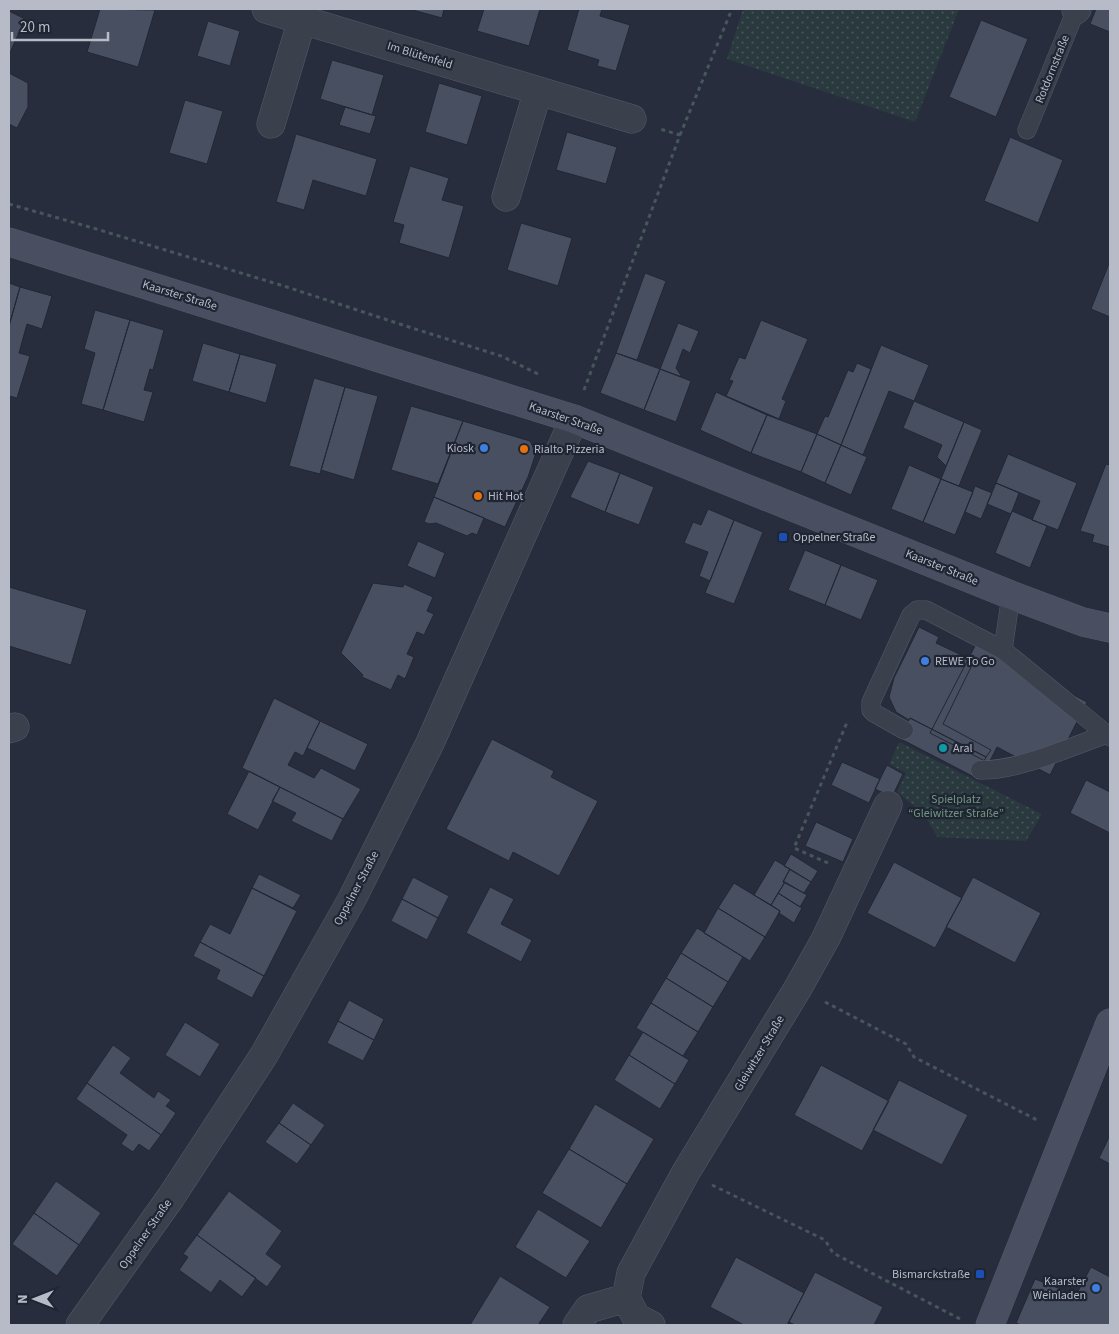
<svg xmlns="http://www.w3.org/2000/svg" width="1119" height="1334" viewBox="0 0 1119 1334" font-family="'Source Sans 3',sans-serif">
  <style>
    .green { fill: url(#green-dots) }
    .building { fill: #484f60; stroke: #212734 }
    .lines { fill: none; stroke-linecap: round; stroke-linejoin: round }
    .lane-casing { stroke: #555b68; stroke-width: 19 }
    .street-casing { stroke: #555b68; stroke-width: 29 }
    .secondary-casing { stroke: #555b68; stroke-width: 29 }
    .path { stroke: #47565b; stroke-width: 3; stroke-dasharray: 4 4; stroke-linecap: butt }
    .lane { stroke: #3b404d; stroke-width: 18 }
    .street { stroke: #3b404d; stroke-width: 28 }
    .secondary { stroke: #494e60; stroke-width: 28 }
    .shop-dot { fill: #3f7fe0; stroke: #1f2532; stroke-width: 2 }
    .food-dot { fill: #e8710a; stroke: #1f2532; stroke-width: 2 }
    .transit-dot { fill: #1a4fb4; stroke: #1f2532; stroke-width: 2 }
    .culture-dot { fill: #0f9aa8; stroke: #1f2532; stroke-width: 2 }
    .labels { text-anchor: middle; stroke-width: 4.5; stroke-linejoin: round; paint-order: stroke }
    .street-label { font-size: 12px; fill: #b7bbc8; stroke: #1f2532 }
    .poi-label { font-size: 12px; fill: #b7bbc8; stroke: #1f2532; text-anchor: start }
    .park-label { font-size: 12px; fill: #70977e; stroke: #1f2532 }
  </style>
  <defs>
    <pattern id="green-dots" width="8" height="8" patternUnits="userSpaceOnUse" patternTransform="scale(1.25)"><rect width="8" height="8" fill="#29393e"/><path d="M2 2h.1M6 6h.1" fill="none" stroke="#465458" stroke-width="1.8" stroke-linecap="round"/></pattern>
  </defs>
  <rect width="100%" height="100%" fill="#272d3d"/>
  <path class="green" d="M743,9H959L915,122L727,59Z
    M899,742L1042,814L1026,841L937,837L924,814L897,792L906,773L889,764Z"/>
  <path class="building" d="M100,9L155,10L138,67L87,52Z
    M409,9H444L442,18Z
    M484,9H540L529,46L477,31Z
    M579,9H602L600,16L630,25L616,71L597,66L599,60L567,50Z
    M1096,9H1110V32L1090,24Z
    M9,11L25,19L9,55Z
    M981,20L1028,39L996,117L949,97Z
    M208,21L240,31L230,66L197,56Z
    M332,60L384,75L372,115L320,99Z
    M9,73L28,83V107L17,128L9,124Z
    M439,83L482,96L467,145L425,132Z
    M185,100L223,111L207,164L169,153Z
    M345,107L376,116L370,134L339,125Z
    M567,132L617,147L606,184L556,170Z
    M296,134L377,159L366,196L313,180L304,210L276,202Z
    M1010,137L1063,160L1038,223L984,201Z
    M410,166L449,178L442,200L464,206L449,258L399,243L404,225L393,222Z
    M521,223L572,238L558,286L507,270Z
    M1110,261V317L1091,309Z
    M645,273L666,281L637,360L616,353Z
    M9,283L20,287L9,326Z
    M20,287L52,296L42,329L27,324L19,353L30,356L17,398L9,396V326Z
    M95,310L130,320L103,410L81,404L95,353L84,349Z
    M130,320L164,330L153,370L150,369L144,390L153,392L144,422L103,410Z
    M761,320L808,339L782,399L786,401L779,419L726,396L733,381L729,380L739,357L745,359Z
    M678,323L699,331L690,353L683,349L676,368L682,377L660,369Z
    M203,343L240,354L229,392L192,381Z
    M881,345L929,365L914,401L889,391L863,455L841,445Z
    M616,353L660,369L644,410L600,393Z
    M240,354L277,364L266,403L229,392Z
    M857,363L871,369L841,445L817,434L825,416L828,417L848,370L853,372Z
    M660,369L691,381L676,422L644,410Z
    M314,378L345,387L320,474L289,466Z
    M345,387L378,396L354,480L321,470Z
    M716,392L767,415L751,453L700,430Z
    M914,401L964,422L946,466L937,457L942,445L903,428Z
    M411,406L463,421L438,484L391,470Z
    M767,415L817,434L801,472L751,453Z
    M463,421L530,441L536,453L528,477L505,527L434,497Z
    M964,422L982,430L959,486L941,479Z
    M817,434L841,445L825,483L801,472Z
    M841,445L867,457L851,495L825,483Z
    M1008,454L1077,483L1058,530L1032,520L1040,501L996,483Z
    M588,461L620,473L605,512L570,497Z
    M1106,464L1110,465V547L1092,542L1094,535L1080,531Z
    M909,465L941,479L923,522L891,509Z
    M620,473L654,487L639,525L605,512Z
    M941,479L973,492L955,535L923,522Z
    M996,483L1019,493L1011,514L987,504Z
    M975,486L992,493L981,519L965,512Z
    M434,497L484,518L477,535L472,533L467,536L436,523L429,524L424,522Z
    M708,509L734,520L710,581L699,576L708,552L684,543L693,522L701,525Z
    M1012,511L1047,526L1030,568L995,553Z
    M734,520L763,532L734,604L705,593Z
    M418,541L445,553L435,578L407,566Z
    M805,550L841,565L825,605L788,590Z
    M841,565L878,580L861,620L825,605Z
    M373,583L403,587L404,584L433,597L427,611L434,614L424,635L417,632L407,654L414,657L405,679L398,675L391,690L362,677L363,675L341,653Z
    M9,587L87,610L71,665L9,646Z
    M919,627L939,637L936,643L974,661L943,724L991,750L986,757L910,718L909,720L896,712L889,697L894,678Z
    M976,644L1087,702L1050,775L997,747L989,763L930,733Z
    M274,698L320,721L303,756L295,752L288,765L314,778L321,768L361,789L343,819L242,768Z
    M910,718L986,757L976,778L899,738Z
    M320,721L368,744L355,771L307,748Z
    M492,739L554,771L551,777L598,801L559,876L513,852L509,861L446,829Z
    M842,762L880,779L869,803L831,785Z
    M887,765L903,774L892,797L875,789Z
    M249,771L280,787L258,830L227,814Z
    M1086,780L1110,792V833L1070,813Z
    M280,787L343,819L332,841L291,821L296,813L272,801Z
    M816,822L853,839L843,862L805,846Z
    M791,854L818,871L811,882L784,866Z
    M775,860L790,869L783,882H785L771,905L754,895Z
    M894,862L962,898L935,948L867,913Z
    M790,869L811,882L804,893L783,882Z
    M259,874L301,895L293,908L252,888Z
    M413,877L449,896L438,918L402,899Z
    M973,877L1041,913L1015,963L946,927Z
    M785,882L807,895L800,907L778,893Z
    M734,883L780,911L765,937L718,908Z
    M490,887L514,899L501,924L532,940L521,962L466,933Z
    M252,888L297,911L264,976L200,942L210,924L230,934Z
    M778,893L802,908L794,923L779,913L780,911L771,905Z
    M402,899L438,918L427,940L391,921Z
    M718,908L765,937L750,961L704,933Z
    M697,928L743,957L728,982L681,953Z
    M200,942L264,976L252,998L216,979L220,970L193,956Z
    M681,953L728,982L713,1007L666,978Z
    M666,978L713,1007L698,1032L651,1003Z
    M349,1000L384,1019L374,1040L338,1021Z
    M651,1003L698,1032L683,1056L636,1028Z
    M338,1021L374,1040L363,1061L327,1043Z
    M185,1022L220,1044L200,1077L165,1055Z
    M643,1032L689,1060L675,1084L629,1055Z
    M113,1045L131,1058L120,1073L154,1098L158,1091L171,1100L166,1106L176,1113L161,1135L87,1083Z
    M629,1055L675,1084L660,1109L614,1080Z
    M821,1065L889,1101L862,1151L794,1115Z
    M899,1080L968,1115L942,1165L873,1130Z
    M87,1083L161,1135L149,1151L139,1144L133,1152L121,1144L127,1135L76,1099Z
    M293,1103L325,1125L311,1145L279,1123Z
    M595,1104L654,1139L627,1184L569,1149Z
    M279,1123L311,1145L297,1164L265,1142Z
    M1110,1135V1164L1099,1158Z
    M569,1149L627,1184L601,1228L542,1193Z
    M56,1181L101,1213L79,1245L34,1213Z
    M229,1191L282,1231L266,1254L282,1266L267,1287L197,1235Z
    M538,1209L590,1241L566,1278L515,1247Z
    M34,1213L79,1245L57,1276L12,1244Z
    M197,1235L256,1278L242,1297L220,1280L211,1293L179,1270L188,1257L183,1254Z
    M736,1257L804,1293L787,1325H744L710,1307Z
    M1091,1267L1110,1277V1325H1021L1016,1323L1035,1279L1076,1295Z
    M815,1272L883,1307L874,1325H795L789,1322Z
    M500,1276L550,1307L538,1325H470Z"/>
  <g class="lines">
    <g class="lane-casing">
      <path id="lane" d="M1027,130L1076,10
        M1011,595L1003,650L1110,737
        M904,730L874,713L871,710V702L911,615L917,610H926L1003,650
        M980,770C1018,771 1070,747 1107,734"/>
    </g>
    <g class="street-casing">
      <path id="street" d="M266,9L632,119
        M1076,10L1077,9
        M271,124L302,20
        M506,197L538,91
        M9,729L15,727
        M80,1325L171,1197L264,1055L352,899L430,743L574,419
        M577,1325L588,1309L626,1298
        M651,1325L636,1317L626,1298L631,1273L686,1172L798,988L826,938L888,805"/>
    </g>
    <g class="secondary-casing">
      <path id="secondary" d="M9,242L574,419L1011,595L1083,622L1110,628
        M990,1325L1110,1023"/>
    </g>
    <path class="path" d="M680,135L732,9
      M9,204L93,228L287,287L412,328L501,356L538,374
      M584,390L680,135L660,129
      M828,863L794,848L848,720
      M825,1002L906,1044L914,1057L1039,1121
      M712,1185L825,1240L833,1253L962,1320"/>
    <use href="#lane" class="lane"/>
    <use href="#street" class="street"/>
    <use href="#secondary" class="secondary"/>
  </g>
  <g class="shop-dot">
    <circle cx="484" cy="448" r="5"/>
    <circle cx="925" cy="661" r="5"/>
    <circle cx="1096" cy="1288" r="5"/>
  </g>
  <g class="food-dot">
    <circle cx="524" cy="449" r="5"/>
    <circle cx="478" cy="496" r="5"/>
  </g>
  <g class="transit-dot">
    <rect x="778" y="532" width="10" height="10" rx="2.5"/>
    <rect x="975" y="1269" width="10" height="10" rx="2.5"/>
  </g>
  <circle class="culture-dot" cx="943" cy="748" r="5"/>
  <g class="labels">
    <g class="street-label">
      <text transform="translate(420 55) rotate(17)" y="4">Im Blütenfeld</text>
      <text transform="translate(1052 69) rotate(-68)" y="4">Rotdornstraße</text>
      <text transform="translate(180 295) rotate(17)" y="4">Kaarster Straße</text>
      <text transform="translate(566 418) rotate(19)" y="4">Kaarster Straße</text>
      <text transform="translate(942 567) rotate(22)" y="4">Kaarster Straße</text>
      <text transform="translate(356 888) rotate(-62)" y="4">Oppelner Straße</text>
      <text transform="translate(759 1053) rotate(-59)" y="4">Gleiwitzer Straße</text>
      <text transform="translate(145 1234) rotate(-55)" y="4">Oppelner Straße</text>
    </g>
    <g class="poi-label">
      <text x="474" y="452" text-anchor="end">Kiosk</text>
      <text x="534" y="453">Rialto Pizzeria</text>
      <text x="488" y="500">Hit Hot</text>
      <text x="793" y="541">Oppelner Straße</text>
      <text x="935" y="665">REWE To Go</text>
      <text x="953" y="752">Aral</text>
      <text x="970" y="1278" text-anchor="end">Bismarckstraße</text>
      <text x="1086" y="1285" text-anchor="end">Kaarster<tspan x="1086" dy="14">Weinladen</tspan></text>
    </g>
    <g class="park-label">
      <text x="956" y="803">Spielplatz<tspan x="956" dy="14">“Gleiwitzer Straße”</tspan></text>
    </g>
  </g>
  <rect width="1119" height="1334" fill="none" stroke="#b7bbc8" stroke-width="20"/>
  <g transform="translate(35 1299) rotate(270)" stroke="#1f2532" stroke-width="4" paint-order="stroke">
  <path d="M0-4L9 19L0 12L-9 19Z" fill="#b7bbc8"/>
  <text y="-8" font-size="14" font-weight="bold" text-anchor="middle" fill="#b7bbc8">N</text>
  </g>
  <path d="M12 32v8h96v-8" fill="none" stroke="#b7bbc8" stroke-width="2.5"/>
  <text x="20" y="32" font-size="15" fill="#b7bbc8" stroke="#1f2532" stroke-width="4" paint-order="stroke">20 m</text>
</svg>
